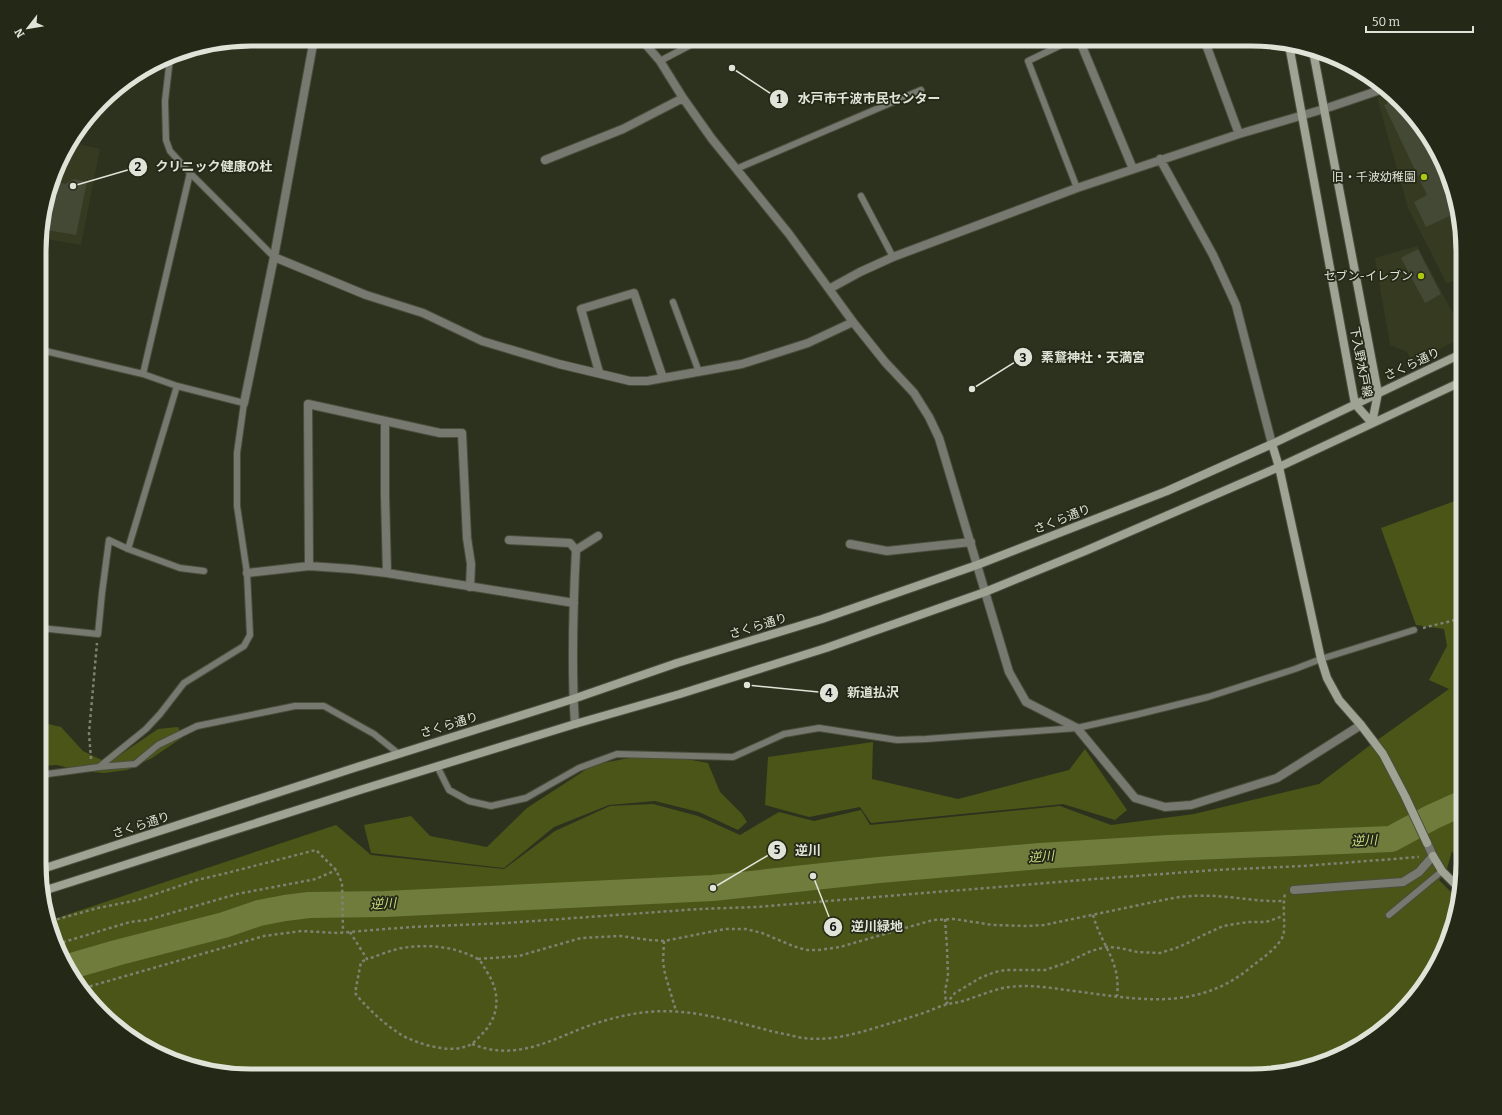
<svg xmlns="http://www.w3.org/2000/svg" width="1502" height="1115" viewBox="0 0 1502 1115" font-family="Bitter,'Noto Sans JP',serif">
  <style>
    .built { fill: #353a21 }
    .green { fill: #4a5517 }
    .lines { fill: none; stroke-linecap: round; stroke-linejoin: round }
    .river { stroke: #6f7c3c; stroke-width: 26 }
    .building { fill: #444935 }
    .lane-casing { stroke: #4a4e3c; stroke-width: 8 }
    .street-casing { stroke: #4a4e3c; stroke-width: 10 }
    .secondary-casing { stroke: #4a4e3c; stroke-width: 10 }
    .path { stroke: #7e8272; stroke-width: 2.5; stroke-dasharray: 3 3; stroke-linecap: butt }
    .lane { stroke: #777970; stroke-width: 6 }
    .street { stroke: #777970; stroke-width: 8 }
    .secondary { stroke: #9fa394; stroke-width: 8 }
    .poi-dot { fill: #acc611; stroke: #242816; stroke-width: 1.5 }
    .labels { text-anchor: middle; stroke-width: 3.5; stroke-linejoin: round; paint-order: stroke }
    .poi-label { font-size: 12px; fill: #e0e3d7; stroke: #242816; text-anchor: end }
    .street-label { font-size: 12px; fill: #e0e3d7; stroke: #242816 }
    .water-label { font-size: 13px; font-style: italic; fill: #c8dc7f; stroke: #242816 }
    .rim { fill: none; stroke: #e0e3d7; stroke-width: 5 }
    .leader { fill: none; stroke: #e0e3d7; stroke-width: 1.5 }
    .callout-dot { fill: #e0e3d7; stroke: #242816; stroke-width: 1.5 }
    .mark-label { font-size: 12px; text-anchor: middle; font-weight: bold; fill: #111 }
    .callout-label { font-size: 13px; text-anchor: middle; font-weight: bold; fill: #e0e3d7; stroke: #242816; stroke-width: 3.5; stroke-linejoin: round; paint-order: stroke }
  </style>
  <rect width="100%" height="100%" fill="#2d321f"/>
  <path class="built" d="M1392,92L1441,157L1456,196L1463,250V276L1447,284L1408,208L1377,98Z
    M70,142L100,149L81,245L41,238V223L67,145Z
    M1417,246L1463,332V337L1413,363L1407,352L1390,345L1375,258Z"/>
  <path class="green" d="M1463,498V868L1452,851L1446,872L1439,880L1458,899L1447,946L1411,1004L1371,1034L1319,1063L1293,1072L1251,1076H237L170,1060L111,1024L61,958L51,920L336,825L371,855L504,869L555,831L610,806L653,804L698,816L740,835L779,812L814,821L861,810L870,825L1060,806L1111,825L1194,814L1319,784L1369,746L1449,689L1429,680L1447,646L1444,629L1416,625L1381,528Z
    M40,722L61,727L83,751L108,763L158,729L178,727L183,737L152,758L127,770L104,773L82,771L57,765L40,766Z
    M873,742L872,779L958,799L1069,770L1085,749L1127,810L1115,820L1063,804L871,823L860,807L809,817L765,805L768,757Z
    M654,753L708,763L720,792L742,814L747,822L738,830L699,812L655,801L609,805L554,827L504,868L371,853L364,825L411,816L430,836L487,847L527,808L593,765Z"/>
  <g class="lines">
    <path class="river" d="M68,967L116,953L224,925L259,913L285,908L309,905L385,904L713,888L879,870L1040,856L1168,848L1391,839L1432,817L1463,803"/>
  </g>
  <path class="building" d="M1394,100L1396,103L1399,102L1431,144L1456,196L1458,212L1426,227L1414,202L1427,195L1384,105Z
    M74,179L87,182L76,235L41,229V223L55,181L65,184Z
    M1418,249L1441,294L1425,303L1401,258Z"/>
  <g class="lines">
    <g class="lane-casing">
      <path id="lane" d="M1074,39L1028,61L1077,188
        M170,58L165,101L166,140L170,151L190,173L274,257
        M660,61L702,39
        M736,169L921,90
        M861,196L893,257
        M673,302L699,372
        M41,350L143,374L177,386L244,403L237,453V506L247,573L250,635L244,646L184,683L160,714L146,729L99,767
        M143,374L190,173
        M177,386L128,549L180,568L204,571
        M40,628L98,634L102,593L109,540L128,549
        M437,766L449,790L469,801L491,806L526,798L579,768L617,754L733,757L784,734L819,728L897,740L926,739L1077,728L1135,715L1208,697L1295,669L1321,659L1414,630
        M40,775L99,767L135,764L158,745L197,726L295,706H324L374,734L399,754
        M1389,915L1442,871"/>
    </g>
    <g class="street-casing">
      <path id="street" d="M641,39L660,61L683,98L712,139L789,234L853,322L885,362L914,393L929,417L939,438L1009,672L1026,702L1077,728L1135,798L1165,807L1191,805L1277,778L1361,725
        M1079,39L1133,169
        M1204,39L1239,134
        M1160,159L1213,255L1236,305L1272,444
        M545,160L623,129L683,98
        M274,257L366,295L423,313L482,341L559,364L630,381H647L742,364L808,343L853,322
        M829,289L860,272L893,257L1077,188L1239,134L1324,109L1386,88
        M599,372L581,309L634,293L663,378
        M244,403L274,257L314,39
        M385,421V495L387,573
        M509,540L570,543L576,550
        M850,544L887,551L971,542
        M309,566L308,404L440,433H462L467,538L471,564L470,587
        M247,573L309,566L352,569L387,573L574,603
        M575,724C571,666 573,608 576,550L598,536
        M1294,890L1403,882L1419,872L1433,856L1427,843"/>
    </g>
    <g class="secondary-casing">
      <path id="secondary" d="M1289,45L1355,404L1372,423
        M1313,51L1378,393L1372,423
        M1272,444L1279,467L1321,659L1327,678L1339,700L1361,725L1383,754L1405,796L1427,843
        M1433,856L1442,871L1460,889
        M39,870L354,768L573,699L677,663L822,619L977,565L1167,491L1272,444L1463,353
        M43,891L360,790L575,724L680,694L826,648L985,592L1085,551L1279,467L1463,381"/>
    </g>
    <path class="path" d="M1423,628L1463,618
      M91,759L89,733L97,643
      M1093,915C1102,947 1121,961 1117,996
      M945,919L947,948L948,976L945,991L946,1004
      M51,921L98,908L138,900L197,880L227,873L316,850L336,870L342,883L343,932
      M350,932L367,959C378,956 390,950 402,948C427,944 453,946 476,958C481,960 484,967 487,972C502,995 499,1019 479,1037C475,1042 470,1046 464,1047C448,1053 414,1043 400,1034C383,1023 367,1008 355,993L361,962L367,959
      M664,941L663,962L665,974L676,1011
      M57,944L130,922L147,920L237,894L316,879L336,870
      M478,959L519,956L581,938L620,936L650,940L664,941L725,929H746L762,933L793,946L806,950H819L840,947L933,920L954,919L993,925L1027,926L1044,925L1168,899C1183,896 1199,895 1215,896C1237,897 1260,902 1283,901
      M84,988L264,936L302,931L337,933L411,927L506,923L699,909L756,907L1082,880L1215,870L1303,866L1419,857
      M946,1004L955,993L980,978L995,972L1006,970H1045L1066,963L1091,951L1106,947L1120,948L1137,952L1160,953L1179,947L1210,932L1223,926L1248,922H1266L1283,916
      M472,1044C511,1060 544,1044 580,1029C601,1021 625,1014 648,1012C689,1008 728,1020 767,1030C777,1033 787,1034 797,1037C829,1043 858,1033 888,1024C902,1020 915,1016 929,1011C934,1009 940,1006 945,1005C951,1003 957,1003 963,1001C976,997 990,991 1003,988C1024,984 1046,987 1066,990C1132,998 1195,1014 1251,967C1262,958 1277,949 1283,936C1286,929 1282,905 1285,894"/>
    <use href="#lane" class="lane"/>
    <use href="#street" class="street"/>
    <use href="#secondary" class="secondary"/>
  </g>
  <g class="poi-dot">
    <circle cx="1424" cy="177" r="4"/>
    <circle cx="1421" cy="276" r="4"/>
  </g>
  <g class="labels">
    <g class="poi-label">
      <text x="1416" y="181">旧・千波幼稚園</text>
      <text x="1413" y="280">セブン-イレブン</text>
    </g>
    <g class="street-label">
      <text transform="translate(1361 362) rotate(79)" y="4">下入野水戸線</text>
      <text transform="translate(1412 364) rotate(-25)" y="4">さくら通り</text>
      <text transform="translate(1062 519) rotate(-21)" y="4">さくら通り</text>
      <text transform="translate(758 626) rotate(-17)" y="4">さくら通り</text>
      <text transform="translate(449 725) rotate(-17)" y="4">さくら通り</text>
      <text transform="translate(141 825) rotate(-18)" y="4">さくら通り</text>
    </g>
    <g class="water-label">
      <text transform="translate(1364 840) rotate(-3)" y="5">逆川</text>
      <text transform="translate(1041 856) rotate(-4)" y="5">逆川</text>
      <text transform="translate(383 903) rotate(-3)" y="5">逆川</text>
    </g>
  </g>
  <path d="M0 0H1502V1115H0ZM251 46H1251A205 205 0 0 1 1456 251V864A205 205 0 0 1 1251 1069H251A205 205 0 0 1 46 864V251A205 205 0 0 1 251 46Z" fill="#242816" fill-rule="evenodd"/>
  <path class="rim" d="M251 46H1251A205 205 0 0 1 1456 251V864A205 205 0 0 1 1251 1069H251A205 205 0 0 1 46 864V251A205 205 0 0 1 251 46Z"/>
  <path class="leader" d="M732 68L779 99M73 186L138 167M972 389L1023 357M747 685L829 693M713 888L777 850M813 876L833 927"/>
  <g class="callout-dot">
    <circle cx="732" cy="68" r="4"/>
    <circle cx="73" cy="186" r="4"/>
    <circle cx="972" cy="389" r="4"/>
    <circle cx="747" cy="685" r="4"/>
    <circle cx="713" cy="888" r="4"/>
    <circle cx="813" cy="876" r="4"/>
    <circle cx="779" cy="99" r="10"/>
    <circle cx="138" cy="167" r="10"/>
    <circle cx="1023" cy="357" r="10"/>
    <circle cx="829" cy="693" r="10"/>
    <circle cx="777" cy="850" r="10"/>
    <circle cx="833" cy="927" r="10"/>
  </g>
  <g class="mark-label">
    <text x="779" y="103">1</text>
    <text x="138" y="171">2</text>
    <text x="1023" y="362">3</text>
    <text x="829" y="697">4</text>
    <text x="777" y="854">5</text>
    <text x="833" y="931">6</text>
  </g>
  <g class="callout-label">
    <text x="869" y="103">水戸市千波市民センター</text>
    <text x="214" y="171">クリニック健康の杜</text>
    <text x="1093" y="362">素鵞神社・天満宮</text>
    <text x="873" y="697">新道払沢</text>
    <text x="808" y="855">逆川</text>
    <text x="877" y="931">逆川緑地</text>
  </g>
  <g transform="translate(28 28) rotate(239)" stroke="#242816" stroke-width="3" paint-order="stroke">
  <path d="M0-3L7 15L0 10L-7 15Z" fill="#e0e3d7"/>
  <text y="-6" font-size="11" font-weight="bold" text-anchor="middle" fill="#e0e3d7">N</text>
  </g>
  <path d="M1366 26v6h107v-6" fill="none" stroke="#e0e3d7" stroke-width="2"/>
  <text x="1372" y="26" font-size="12" fill="#e0e3d7" stroke="#242816" stroke-width="3" paint-order="stroke">50 m</text>
</svg>
